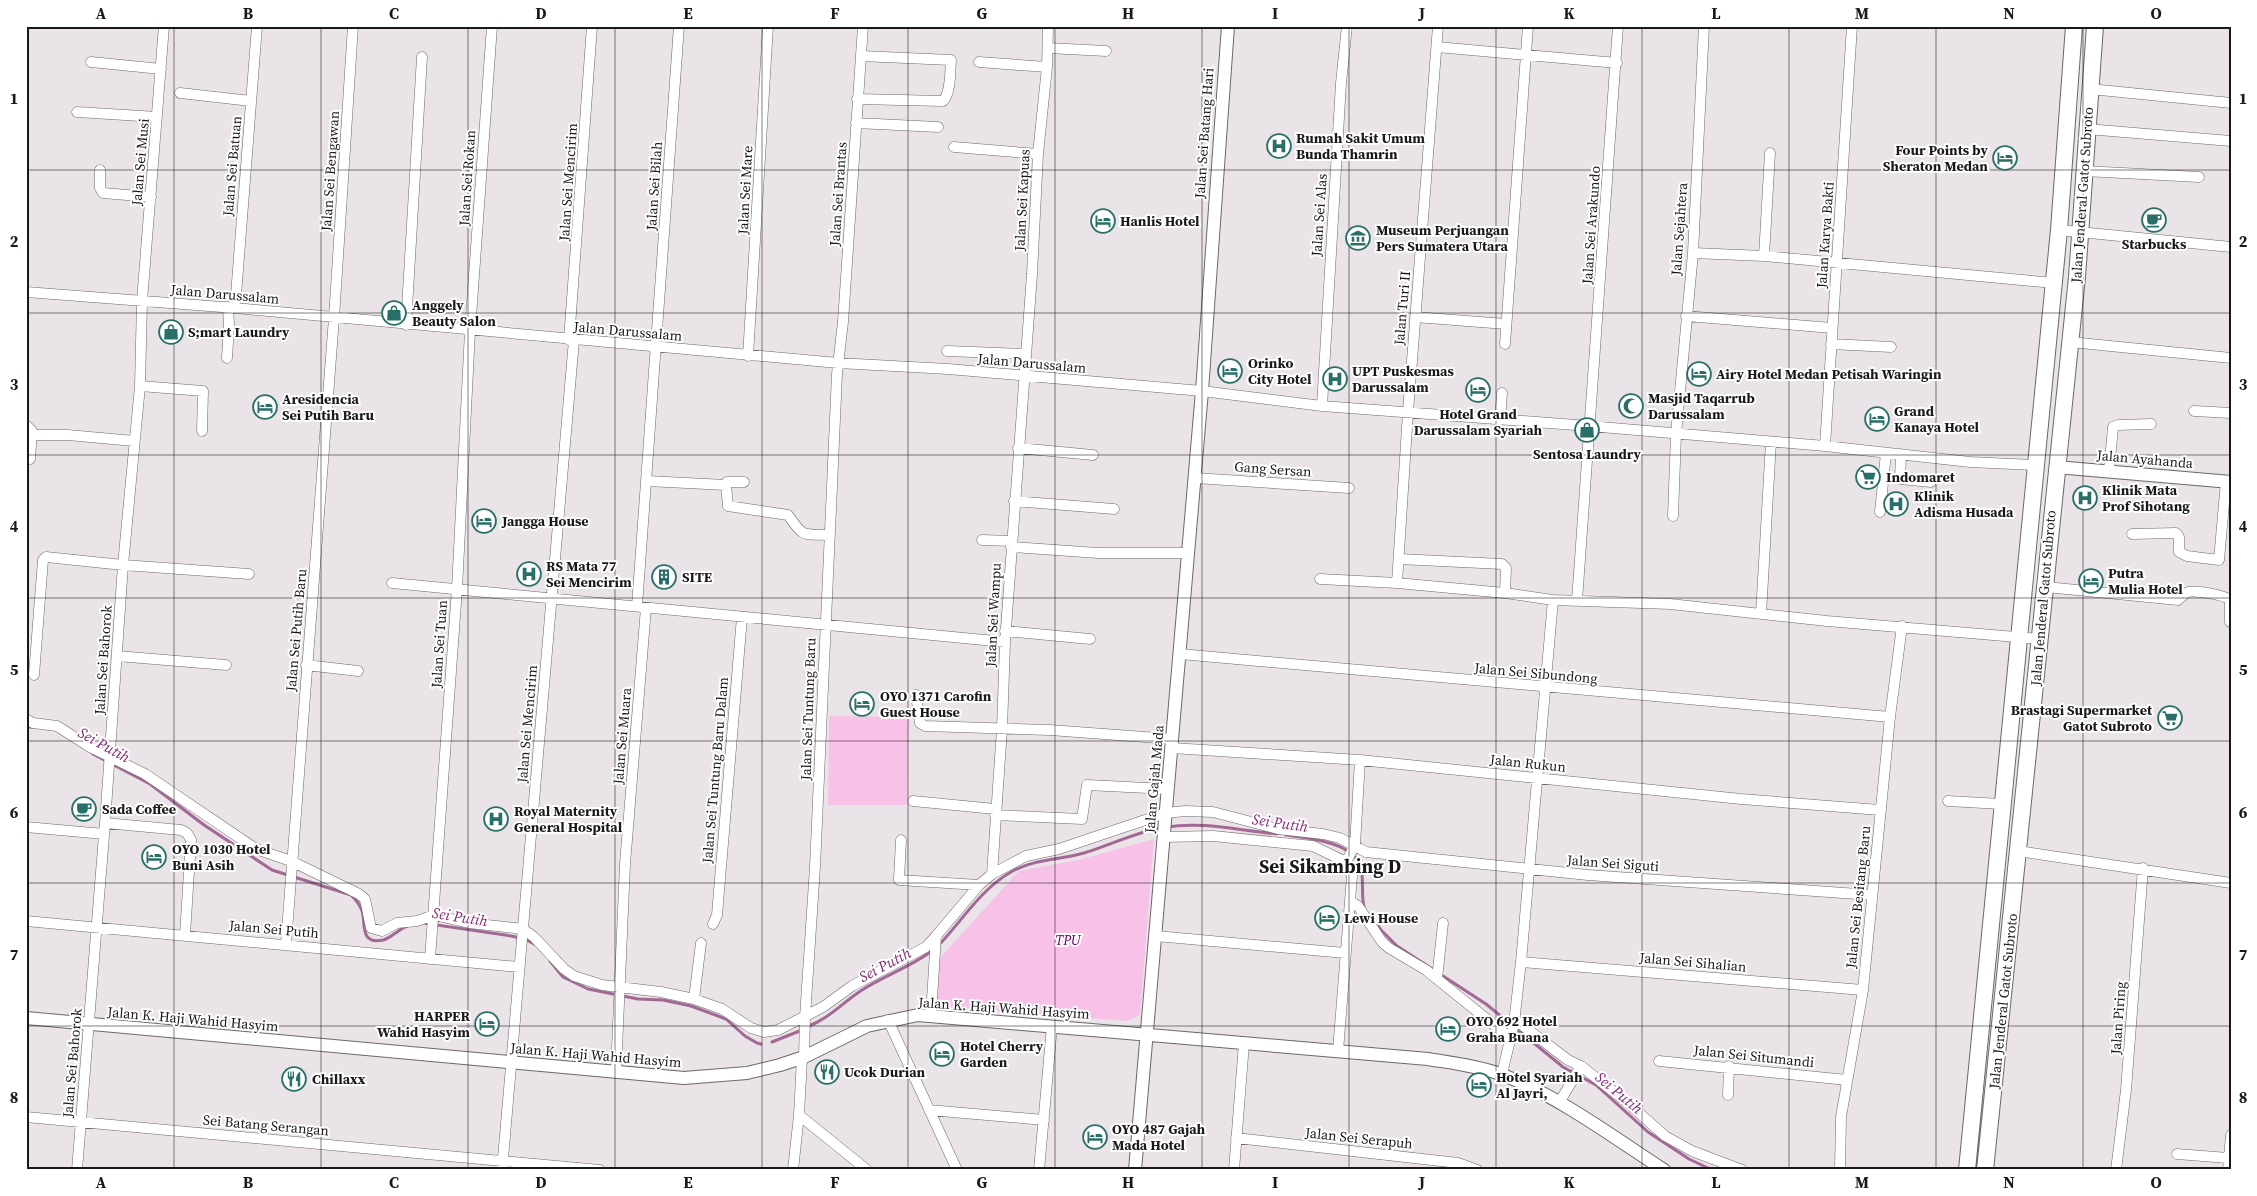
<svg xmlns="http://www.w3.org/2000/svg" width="2257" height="1196" viewBox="0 0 2257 1196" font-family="'Source Serif 4',serif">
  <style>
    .green { fill: #f8c2e8 }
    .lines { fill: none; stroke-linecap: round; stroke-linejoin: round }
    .stream { stroke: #a26994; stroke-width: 3 }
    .minor-casing { stroke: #6d676b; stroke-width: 11 }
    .tertiary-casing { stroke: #6d676b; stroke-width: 14 }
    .primary-casing { stroke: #6d676b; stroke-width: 18 }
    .minor { stroke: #fff; stroke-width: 10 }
    .tertiary { stroke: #fff; stroke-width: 12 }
    .primary { stroke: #fff; stroke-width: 16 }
    .grid { fill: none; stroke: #1a1819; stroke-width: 1; stroke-opacity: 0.55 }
    .labels { text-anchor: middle; stroke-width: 4; stroke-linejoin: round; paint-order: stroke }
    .street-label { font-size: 14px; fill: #1a1819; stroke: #fff }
    .poi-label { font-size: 14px; font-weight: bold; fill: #1a1819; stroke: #fff; text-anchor: start }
    .park-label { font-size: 14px; font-style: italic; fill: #605; stroke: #fff }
    .water-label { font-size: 15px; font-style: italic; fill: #872874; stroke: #fff }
    .district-label { font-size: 19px; font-weight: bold; fill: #1a1819; stroke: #fff }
    .neatline { fill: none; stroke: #1a1819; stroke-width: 2 }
    .grid-label { font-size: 16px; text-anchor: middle; font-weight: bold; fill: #1a1819 }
  </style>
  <rect width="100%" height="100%" fill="#eae3e8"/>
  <path class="green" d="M829,716L909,717L907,805H828Z
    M1154,839L1140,1015L1128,1021L934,1007L938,960L1019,871L1078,860Z"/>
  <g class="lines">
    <path class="stream" d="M26,727H35
      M93,754L150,784L204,825L272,870L351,895C356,900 360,904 362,911C366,923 359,945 383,940C391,938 399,929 407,926
      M1167,827C1202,821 1241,831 1277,834
      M1286,835C1308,838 1355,842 1361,868C1364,881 1361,894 1364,907
      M1369,914L1381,930L1397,946L1486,1004L1563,1067L1596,1085L1648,1132L1689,1159L1712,1170
      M423,923L511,936L525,939L534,944
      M938,946C961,922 981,889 1011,872C1033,859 1060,860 1084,853C1110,845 1134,833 1161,828
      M550,961L563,977L588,989L638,999L663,1000L691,1006L726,1019L745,1036L757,1043L761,1044
      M807,1027C831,1017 842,1003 862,990C885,975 911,967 933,950
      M772,1042L802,1030"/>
    <g class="minor-casing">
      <path id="minor" d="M1437,47L1617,63
        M1048,48L1106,51
        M91,62L161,69
        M979,62L1047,67
        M2090,89L2231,103
        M180,93L251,101
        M857,99L943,101C951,93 950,72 951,60L861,56
        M77,112L157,117
        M856,123L938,127
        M2087,129L2231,141
        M954,147L1038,154
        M100,170V188L103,193L151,197
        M2084,171L2199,177
        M2059,230L2231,247
        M1693,253L1764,256L2054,283
        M1764,256L1770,153
        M26,292L235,308L838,363L948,369L1202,391L1322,406L1589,426L1825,446L1970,462L2035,465
        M235,308L257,26
        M1686,316L1832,328
        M1415,317L1506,324
        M406,325L422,57
        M569,340L592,26
        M2070,342L2231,358
        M1505,344L1528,26
        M1831,344L1891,347
        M947,351L1025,354
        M748,356L768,26
        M227,358L229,326L228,307
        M140,386L203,391L202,431
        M1322,406L1341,83L1347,26
        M2194,411L2231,413
        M1500,420L1502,393
        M26,425L32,431L30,459
        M32,435H68L134,441
        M1825,446L1852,26
        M1018,448L1093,455
        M1901,454L1900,479L1931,482
        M2109,471L2113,427L2118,425L2151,424
        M1195,478L1349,488
        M647,481L726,485L727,482H744
        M726,485L728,506L788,515C804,538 802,534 829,535
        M1014,501L1114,509
        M1880,512L1886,453
        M1673,516L1676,434L1693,253L1704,26
        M2132,534L2176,533L2179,537V552L2187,556L2219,560L2226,481
        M982,540L1012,541
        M1011,547L1098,553H1187
        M1399,559L1502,564L1506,568L1505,593
        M1320,579L1397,583L1505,593L1553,600L1670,604L1827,621L2040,639
        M392,583L1005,642
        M1397,583L1408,412L1438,26
        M2046,587L2178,600C2181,597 2184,594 2188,592C2195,590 2225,595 2230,600V622
        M1577,601L1618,26
        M637,606L679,26
        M1761,614L1771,442
        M1005,631L1090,639
        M1180,654L1890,717
        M117,656L226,665
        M306,665L358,671
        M34,675L43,560L46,557L123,565L249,574
        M916,695L920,723L925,726L1050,730L1172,739
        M26,719L33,723L57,726L90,747L145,774L256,849L291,861L359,894L365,899L371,928L382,931L397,923L417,921L434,915L469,923L523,929L534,937L564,969L574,976L602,985L661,992L694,999L722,1009L751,1028L764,1032L778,1030L823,1007L852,986L926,947L936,936
        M1172,748L1360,760L1741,799L1880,810
        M913,801L995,809
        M1948,801L2001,804
        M995,815L1082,819L1087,785L1168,789
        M105,823L181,830L187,833L191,840L185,935
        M26,827L104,834
        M1164,837L1213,836L1313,846L1346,862L1352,876L1338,1051
        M901,840L899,880L979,885
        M2018,851L2231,883
        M1346,862L1355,845L1360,760
        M992,874L1026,856L1059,849L1166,813L1185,811L1213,812L1278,829L1323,834L1340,838L1366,852L1588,875L1872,895
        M1350,901L1358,906L1382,942L1389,948L1426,970L1510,1038
        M26,921L519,967
        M713,924L717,915L742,617
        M1156,936L1345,953
        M286,944L334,318L353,26
        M430,959L457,589L470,331L492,26
        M1521,962L1863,990
        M1437,979L1443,923
        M694,999L701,943
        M931,1015L936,936L979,885L992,874L1002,729L1005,642L1032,274L1038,154L1047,67L1048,26
        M1514,1019L1568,1060L1581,1066L1628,1103L1665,1136L1692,1151L1742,1170
        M888,1020L957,1170
        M804,1057L805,1017L815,867L837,374L843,322L863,26
        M1659,1061L1847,1080
        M616,1072L625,864L646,608
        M1502,1074L1514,1023L1521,962L1553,600
        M1728,1095L1729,1066
        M1559,1103L1581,1066
        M929,1110L1044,1120
        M799,1115L867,1170
        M26,1117L600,1170
        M1236,1138L1458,1163L1477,1170
        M2177,1154L2228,1158
        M77,1170L105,823L123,565L140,386L142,301L164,26
        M502,1170L574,340
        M793,1170L799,1115L802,1058
        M1039,1170L1052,1026
        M1234,1170L1244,1043
        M1840,1170L1841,1117L1863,990L1890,717L1902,626
        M2116,1170L2126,1090L2143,868
        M2228,1170L2231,1135"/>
    </g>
    <g class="tertiary-casing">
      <path id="tertiary" d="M2056,467L2231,482
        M26,1018L684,1078L747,1073L780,1065L804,1057L867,1026L918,1015L1428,1059C1452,1063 1479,1066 1503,1075C1560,1097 1613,1137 1664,1170
        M1135,1170L1202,391L1228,26"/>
    </g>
    <g class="primary-casing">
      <path id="primary" d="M1967,1170L2059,230L2074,26
        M1985,1170L2077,277L2095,26"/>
    </g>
    <use href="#minor" class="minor"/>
    <use href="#tertiary" class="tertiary"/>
    <use href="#primary" class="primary"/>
  </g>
  <path class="grid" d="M174,26V1170M321,26V1170M468,26V1170M615,26V1170M762,26V1170M908,26V1170M1055,26V1170M1202,26V1170M1349,26V1170M1496,26V1170M1642,26V1170M1789,26V1170M1936,26V1170M2083,26V1170M26,170H2231M26,313H2231M26,455H2231M26,598H2231M26,741H2231M26,883H2231M26,1026H2231"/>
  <defs>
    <g id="hospital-ring" transform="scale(1.25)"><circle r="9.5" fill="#fff" stroke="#276f67" stroke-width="1.5"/><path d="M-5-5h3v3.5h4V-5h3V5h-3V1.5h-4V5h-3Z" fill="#276f67"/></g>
    <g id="hotel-ring" transform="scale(1.25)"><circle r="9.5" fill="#fff" stroke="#276f67" stroke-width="1.5"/><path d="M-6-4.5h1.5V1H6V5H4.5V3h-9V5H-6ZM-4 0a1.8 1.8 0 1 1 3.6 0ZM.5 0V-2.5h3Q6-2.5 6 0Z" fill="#276f67"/></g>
    <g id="cafe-ring" transform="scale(1.25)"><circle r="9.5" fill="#fff" stroke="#276f67" stroke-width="1.5"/><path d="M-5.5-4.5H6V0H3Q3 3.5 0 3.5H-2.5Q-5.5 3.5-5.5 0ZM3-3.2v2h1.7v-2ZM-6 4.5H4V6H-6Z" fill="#276f67"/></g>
    <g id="museum-ring" transform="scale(1.25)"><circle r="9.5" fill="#fff" stroke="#276f67" stroke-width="1.5"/><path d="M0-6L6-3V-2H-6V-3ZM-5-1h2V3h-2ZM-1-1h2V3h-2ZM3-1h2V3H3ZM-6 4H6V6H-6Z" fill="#276f67"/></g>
    <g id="shop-ring" transform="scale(1.25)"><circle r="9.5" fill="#fff" stroke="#276f67" stroke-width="1.5"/><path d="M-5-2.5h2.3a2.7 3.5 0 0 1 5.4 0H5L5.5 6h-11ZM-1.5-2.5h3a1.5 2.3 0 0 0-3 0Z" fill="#276f67"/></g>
    <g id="mosque-ring" transform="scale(1.25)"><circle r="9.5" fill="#fff" stroke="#276f67" stroke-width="1.5"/><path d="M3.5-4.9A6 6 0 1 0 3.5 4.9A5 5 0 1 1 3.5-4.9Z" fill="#276f67"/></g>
    <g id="supermarket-ring" transform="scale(1.25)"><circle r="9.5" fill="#fff" stroke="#276f67" stroke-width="1.5"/><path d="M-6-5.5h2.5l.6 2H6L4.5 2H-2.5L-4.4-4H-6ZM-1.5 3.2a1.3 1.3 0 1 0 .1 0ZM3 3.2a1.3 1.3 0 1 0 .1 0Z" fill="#276f67"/></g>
    <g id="building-ring" transform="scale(1.25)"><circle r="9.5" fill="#fff" stroke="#276f67" stroke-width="1.5"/><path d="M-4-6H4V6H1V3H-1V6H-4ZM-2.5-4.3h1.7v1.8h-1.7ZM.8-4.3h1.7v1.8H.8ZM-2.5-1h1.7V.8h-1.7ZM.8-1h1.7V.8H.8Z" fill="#276f67"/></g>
    <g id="restaurant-ring" transform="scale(1.25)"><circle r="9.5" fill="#fff" stroke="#276f67" stroke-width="1.5"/><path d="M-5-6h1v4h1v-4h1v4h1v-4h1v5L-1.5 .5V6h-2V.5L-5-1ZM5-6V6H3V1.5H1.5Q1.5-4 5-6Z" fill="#276f67"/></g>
  </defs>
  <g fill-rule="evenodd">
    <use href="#hospital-ring" x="1279" y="146"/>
    <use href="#hotel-ring" x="2005" y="158"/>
    <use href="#cafe-ring" x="2154" y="220"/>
    <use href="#hotel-ring" x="1103" y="221"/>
    <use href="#museum-ring" x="1358" y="238"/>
    <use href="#shop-ring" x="394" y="313"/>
    <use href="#shop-ring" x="171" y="332"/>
    <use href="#hotel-ring" x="1230" y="371"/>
    <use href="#hotel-ring" x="1699" y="374"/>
    <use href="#hospital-ring" x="1335" y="379"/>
    <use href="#hotel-ring" x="1478" y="390"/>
    <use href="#mosque-ring" x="1631" y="406"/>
    <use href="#hotel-ring" x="265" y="407"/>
    <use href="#hotel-ring" x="1877" y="419"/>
    <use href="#shop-ring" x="1587" y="430"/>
    <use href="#supermarket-ring" x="1868" y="477"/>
    <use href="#hospital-ring" x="2085" y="498"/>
    <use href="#hospital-ring" x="1896" y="504"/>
    <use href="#hotel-ring" x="484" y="521"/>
    <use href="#hospital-ring" x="529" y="574"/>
    <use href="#building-ring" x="664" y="577"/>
    <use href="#hotel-ring" x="2091" y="581"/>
    <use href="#hotel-ring" x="862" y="704"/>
    <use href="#supermarket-ring" x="2170" y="718"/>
    <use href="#cafe-ring" x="84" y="809"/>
    <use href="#hospital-ring" x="496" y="819"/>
    <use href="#hotel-ring" x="154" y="857"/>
    <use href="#hotel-ring" x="1327" y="918"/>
    <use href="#hotel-ring" x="487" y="1024"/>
    <use href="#hotel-ring" x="1448" y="1029"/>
    <use href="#hotel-ring" x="942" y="1054"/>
    <use href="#restaurant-ring" x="827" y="1072"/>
    <use href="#restaurant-ring" x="294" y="1079"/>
    <use href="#hotel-ring" x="1479" y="1085"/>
    <use href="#hotel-ring" x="1095" y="1137"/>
  </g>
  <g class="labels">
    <g class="street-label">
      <text transform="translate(1204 133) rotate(-86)" y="5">Jalan Sei Batang Hari</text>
      <text transform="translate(140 162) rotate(-85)" y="5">Jalan Sei Musi</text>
      <text transform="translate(232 166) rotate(-85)" y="5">Jalan Sei Batuan</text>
      <text transform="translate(330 171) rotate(-86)" y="5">Jalan Sei Bengawan</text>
      <text transform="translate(467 178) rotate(-86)" y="5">Jalan Sei Rokan</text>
      <text transform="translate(568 182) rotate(-86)" y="5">Jalan Sei Mencirim</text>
      <text transform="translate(654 186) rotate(-86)" y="5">Jalan Sei Bilah</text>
      <text transform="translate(745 190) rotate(-87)" y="5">Jalan Sei Mare</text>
      <text transform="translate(838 194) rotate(-86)" y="5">Jalan Sei Brantas</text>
      <text transform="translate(2082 195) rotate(-86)" y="5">Jalan Jenderal Gatot Subroto</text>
      <text transform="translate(1022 200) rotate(-87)" y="5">Jalan Sei Kapuas</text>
      <text transform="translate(1319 215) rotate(-86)" y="5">Jalan Sei Alas</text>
      <text transform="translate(1591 225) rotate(-86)" y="5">Jalan Sei Arakundo</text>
      <text transform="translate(1679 229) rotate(-86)" y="5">Jalan Sejahtera</text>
      <text transform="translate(1825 235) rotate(-86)" y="5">Jalan Karya Bakti</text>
      <text transform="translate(225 294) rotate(5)" y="5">Jalan Darussalam</text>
      <text transform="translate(1402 308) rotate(-85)" y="5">Jalan Turi II</text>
      <text transform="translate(628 331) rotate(5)" y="5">Jalan Darussalam</text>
      <text transform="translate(1032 363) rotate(5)" y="5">Jalan Darussalam</text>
      <text transform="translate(2145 459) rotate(5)" y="5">Jalan Ayahanda</text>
      <text transform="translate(1273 469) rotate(4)" y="5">Gang Sersan</text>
      <text transform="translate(2043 598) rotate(-85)" y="5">Jalan Jenderal Gatot Subroto</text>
      <text transform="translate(993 615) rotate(-87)" y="5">Jalan Sei Wampu</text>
      <text transform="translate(296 630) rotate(-85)" y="5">Jalan Sei Putih Baru</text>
      <text transform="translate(439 644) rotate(-86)" y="5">Jalan Sei Tuan</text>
      <text transform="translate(103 660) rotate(-86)" y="5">Jalan Sei Bahorok</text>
      <text transform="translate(1536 673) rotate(5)" y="5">Jalan Sei Sibundong</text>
      <text transform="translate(808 709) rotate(-88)" y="5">Jalan Sei Tuntung Baru</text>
      <text transform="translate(527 724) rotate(-85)" y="5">Jalan Sei Mencirim</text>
      <text transform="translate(622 736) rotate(-85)" y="5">Jalan Sei Muara</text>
      <text transform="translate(1528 763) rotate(6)" y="5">Jalan Rukun</text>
      <text transform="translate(715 770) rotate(-85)" y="5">Jalan Sei Tuntung Baru Dalam</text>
      <text transform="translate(1154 779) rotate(-85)" y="5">Jalan Gajah Mada</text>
      <text transform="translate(1613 863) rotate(4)" y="5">Jalan Sei Siguti</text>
      <text transform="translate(1858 897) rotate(-84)" y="5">Jalan Sei Besitang Baru</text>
      <text transform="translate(274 929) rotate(5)" y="5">Jalan Sei Putih</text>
      <text transform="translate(1693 962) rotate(5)" y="5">Jalan Sei Sihalian</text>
      <text transform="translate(2003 1001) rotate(-84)" y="5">Jalan Jenderal Gatot Subroto</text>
      <text transform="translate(1004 1008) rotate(4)" y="5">Jalan K. Haji Wahid Hasyim</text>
      <text transform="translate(2118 1018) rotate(-86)" y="5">Jalan Piring</text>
      <text transform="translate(193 1019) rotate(5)" y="5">Jalan K. Haji Wahid Hasyim</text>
      <text transform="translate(596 1055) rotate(5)" y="5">Jalan K. Haji Wahid Hasyim</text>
      <text transform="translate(1754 1056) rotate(6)" y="5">Jalan Sei Situmandi</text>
      <text transform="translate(72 1063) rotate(-85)" y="5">Jalan Sei Bahorok</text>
      <text transform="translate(266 1125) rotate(5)" y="5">Sei Batang Serangan</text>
      <text transform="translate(1359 1138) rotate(6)" y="5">Jalan Sei Serapuh</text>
    </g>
    <g class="poi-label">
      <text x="1296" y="143">Rumah Sakit Umum<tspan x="1296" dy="16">Bunda Thamrin</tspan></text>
      <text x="1988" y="155" text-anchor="end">Four Points by<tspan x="1988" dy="16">Sheraton Medan</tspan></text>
      <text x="1120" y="226">Hanlis Hotel</text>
      <text x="1376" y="235">Museum Perjuangan<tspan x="1376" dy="16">Pers Sumatera Utara</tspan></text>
      <text x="2154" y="249" text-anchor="middle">Starbucks</text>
      <text x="412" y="310">Anggely<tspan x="412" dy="16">Beauty Salon</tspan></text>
      <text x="188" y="337">S;mart Laundry</text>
      <text x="1248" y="368">Orinko<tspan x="1248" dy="16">City Hotel</tspan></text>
      <text x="1352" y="376">UPT Puskesmas<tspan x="1352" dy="16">Darussalam</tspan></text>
      <text x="1716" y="379">Airy Hotel Medan Petisah Waringin</text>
      <text x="1648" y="403">Masjid Taqarrub<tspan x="1648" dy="16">Darussalam</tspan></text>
      <text x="282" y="404">Aresidencia<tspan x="282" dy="16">Sei Putih Baru</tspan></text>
      <text x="1894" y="416">Grand<tspan x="1894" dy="16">Kanaya Hotel</tspan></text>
      <text x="1478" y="419" text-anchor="middle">Hotel Grand<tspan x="1478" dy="16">Darussalam Syariah</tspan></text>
      <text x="1587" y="459" text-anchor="middle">Sentosa Laundry</text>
      <text x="1886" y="482">Indomaret</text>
      <text x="2102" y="495">Klinik Mata<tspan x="2102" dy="16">Prof Sihotang</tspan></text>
      <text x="1914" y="501">Klinik<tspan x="1914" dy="16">Adisma Husada</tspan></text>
      <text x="502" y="526">Jangga House</text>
      <text x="546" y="571">RS Mata 77<tspan x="546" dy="16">Sei Mencirim</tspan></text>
      <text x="2108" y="578">Putra<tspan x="2108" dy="16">Mulia Hotel</tspan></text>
      <text x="682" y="582">SITE</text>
      <text x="880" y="701">OYO 1371 Carofin<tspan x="880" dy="16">Guest House</tspan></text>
      <text x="2152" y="715" text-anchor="end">Brastagi Supermarket<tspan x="2152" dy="16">Gatot Subroto</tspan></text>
      <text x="102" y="814">Sada Coffee</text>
      <text x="514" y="816">Royal Maternity<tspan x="514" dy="16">General Hospital</tspan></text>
      <text x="172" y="854">OYO 1030 Hotel<tspan x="172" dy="16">Buni Asih</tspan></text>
      <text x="1344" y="923">Lewi House</text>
      <text x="470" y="1021" text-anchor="end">HARPER<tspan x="470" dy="16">Wahid Hasyim</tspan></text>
      <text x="1466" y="1026">OYO 692 Hotel<tspan x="1466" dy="16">Graha Buana</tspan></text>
      <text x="960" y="1051">Hotel Cherry<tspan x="960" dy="16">Garden</tspan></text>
      <text x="844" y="1077">Ucok Durian</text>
      <text x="1496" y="1082">Hotel Syariah<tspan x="1496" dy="16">Al Jayri,</tspan></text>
      <text x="312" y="1084">Chillaxx</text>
      <text x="1112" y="1134">OYO 487 Gajah<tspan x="1112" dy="16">Mada Hotel</tspan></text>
    </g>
    <g class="park-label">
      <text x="1068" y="945">TPU</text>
    </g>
    <g class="water-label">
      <text transform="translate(104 745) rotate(29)" y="5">Sei Putih</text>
      <text transform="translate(1280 823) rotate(8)" y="5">Sei Putih</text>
      <text transform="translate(460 917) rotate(9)" y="5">Sei Putih</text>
      <text transform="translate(885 965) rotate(-28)" y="5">Sei Putih</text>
      <text transform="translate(1619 1093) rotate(40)" y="5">Sei Putih</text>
    </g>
    <g class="district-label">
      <text x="1330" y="873">Sei Sikambing D</text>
    </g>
  </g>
  <rect width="2257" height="1196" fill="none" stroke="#ffffff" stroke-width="55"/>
  <rect x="28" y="28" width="2202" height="1140" class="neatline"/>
  <g class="grid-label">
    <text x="101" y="19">A</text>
    <text x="248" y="19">B</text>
    <text x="394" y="19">C</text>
    <text x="541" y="19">D</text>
    <text x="688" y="19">E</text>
    <text x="835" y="19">F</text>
    <text x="982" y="19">G</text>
    <text x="1128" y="19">H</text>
    <text x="1275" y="19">I</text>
    <text x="1422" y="19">J</text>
    <text x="1569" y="19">K</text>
    <text x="1716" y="19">L</text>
    <text x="1862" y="19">M</text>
    <text x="2009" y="19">N</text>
    <text x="2156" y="19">O</text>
    <text x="14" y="104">1</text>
    <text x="2243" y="104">1</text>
    <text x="14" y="247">2</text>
    <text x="2243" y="247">2</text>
    <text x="14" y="390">3</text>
    <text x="2243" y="390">3</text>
    <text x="14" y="532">4</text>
    <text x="2243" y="532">4</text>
    <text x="14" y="675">5</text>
    <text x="2243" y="675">5</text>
    <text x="14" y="818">6</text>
    <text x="2243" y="818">6</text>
    <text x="14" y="960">7</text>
    <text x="2243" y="960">7</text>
    <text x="14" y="1103">8</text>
    <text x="2243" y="1103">8</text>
    <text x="101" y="1188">A</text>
    <text x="248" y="1188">B</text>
    <text x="394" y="1188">C</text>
    <text x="541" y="1188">D</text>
    <text x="688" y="1188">E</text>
    <text x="835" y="1188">F</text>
    <text x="982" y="1188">G</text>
    <text x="1128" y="1188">H</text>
    <text x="1275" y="1188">I</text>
    <text x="1422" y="1188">J</text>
    <text x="1569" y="1188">K</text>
    <text x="1716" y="1188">L</text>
    <text x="1862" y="1188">M</text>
    <text x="2009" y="1188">N</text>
    <text x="2156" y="1188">O</text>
  </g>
</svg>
